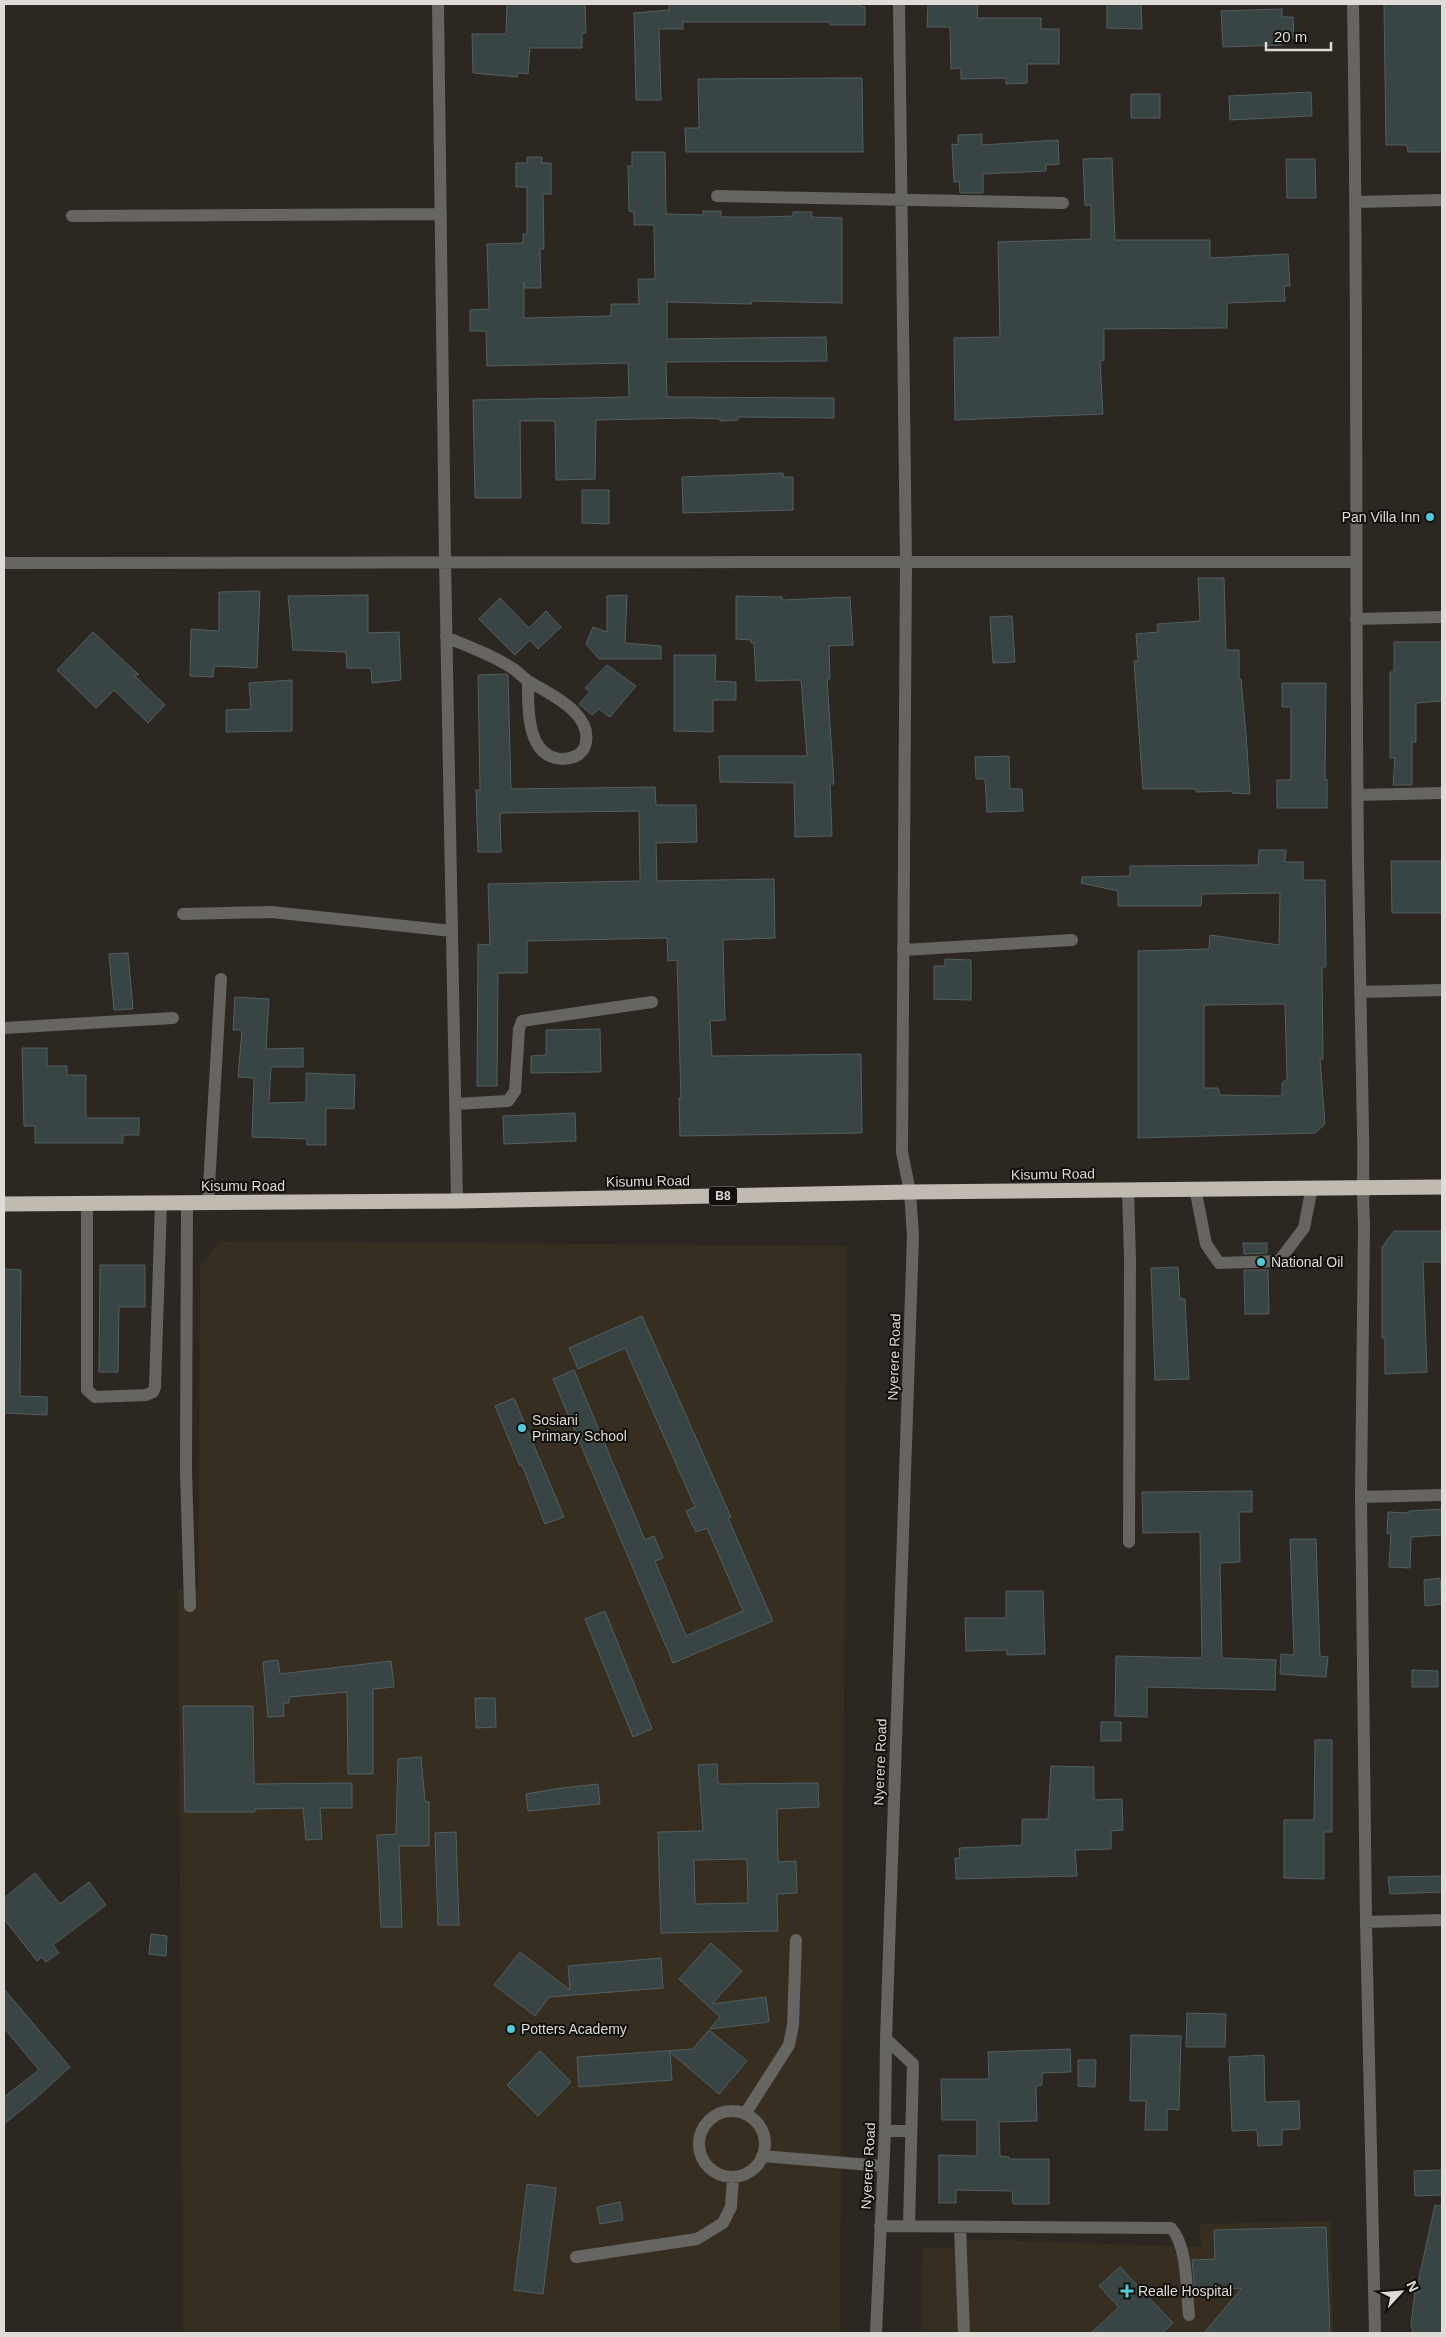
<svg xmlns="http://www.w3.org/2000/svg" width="1446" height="2337" viewBox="0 0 1446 2337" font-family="Helvetica,sans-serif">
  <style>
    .built { fill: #372e22 }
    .building { fill: #394445; stroke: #535f60; fill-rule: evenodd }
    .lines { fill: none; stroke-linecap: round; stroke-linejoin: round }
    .minor { stroke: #676561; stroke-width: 12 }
    .highway { stroke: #c0bab1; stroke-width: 15 }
    .poi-dot { fill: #52cbd9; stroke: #12100d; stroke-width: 2 }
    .labels { text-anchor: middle; stroke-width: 4; stroke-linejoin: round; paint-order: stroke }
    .shield { fill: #12100d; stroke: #a29f9a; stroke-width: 1 }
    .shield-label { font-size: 12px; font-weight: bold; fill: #dfdcd7 }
    .poi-label { font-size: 14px; fill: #dfdcd7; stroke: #12100d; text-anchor: start }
    .street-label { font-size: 14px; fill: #dfdcd7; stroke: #12100d }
  </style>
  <rect width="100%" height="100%" fill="#2c2720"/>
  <path class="built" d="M220,1241L847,1246L840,2333H183L178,1590H198L200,1266Z
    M1331,2221L1333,2333H921L922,2247L960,2248L965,2239L1201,2247L1199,2224Z"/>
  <path class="building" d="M507,4H585L586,33H582V48H530L528,74L518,73L517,77L473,73L472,34H506Z
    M669,4H860V6L865,7V25H830V22H683V29H659L661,100H636L634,13L669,10Z
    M928,4H978L977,18H1041V29H1059V64H1027V83L1006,84V78L961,79V68L951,69L950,27H927Z
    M1107,4H1141L1142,29L1107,28Z
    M1384,4H1442V152H1408L1407,145H1386Z
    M1282,9V17H1293L1294,38H1282V45L1223,47L1221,11Z
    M839,78H862L863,152H686L685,128H699L698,79Z
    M1311,92L1312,116L1230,120L1229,96Z
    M1131,94H1160V118H1131Z
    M982,134V145L1058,140L1059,164L1046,165V171L983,174V193H960L959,181L954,182L952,144L958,145V135Z
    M632,152H665L666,214L703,215V211H721V217H762L793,216V212H812L811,217L842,218V303L752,301L751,304L667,302V339L826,337L827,361L666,362L667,397L834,398V418L738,417V420L720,421V419L690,418L596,420L595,479L556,480L555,421H520L521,498H475L473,400L629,397L628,363L487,366L486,331H470V310L489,309L487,244L523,243V234H527V187H516V163H527V157H542V163H551V194H543L544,249H540L541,288H525L524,282V318L611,316V304H639L638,279H655L654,225H634V212L629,211L628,166H632Z
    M1112,158L1115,240H1210V258L1288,254L1290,286H1284L1285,301L1227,303V328L1104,329V360L1100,361L1103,414L955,420L954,338L1000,337L998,242L1091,239V205H1085L1083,159Z
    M1286,159H1315L1316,198H1287Z
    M783,473V477H793V510L683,513L682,477Z
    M582,490H609V524L582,523Z
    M1198,578H1224L1226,650H1239V679H1241L1246,734L1250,794L1232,793V791L1196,792V789H1143L1134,661H1138L1136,634L1158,632L1157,624L1200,621Z
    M260,591L257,668L214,666L213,677L190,676L191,629L219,631V592Z
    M368,595V633L399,632L401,680L372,683L371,668H347L346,652L293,650L288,596Z
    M627,595L625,643L661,646V659H599L586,644L593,627L607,632V596Z
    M736,596L782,597V600L850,597L853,645L829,646L830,679H827L834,784H830L832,836L795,837L794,783L720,782L719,756H807L801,680L756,681L754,643H751V640L736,639Z
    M500,598L529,628L546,611L561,627L538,649L530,640L515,655L479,619Z
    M1012,616L1015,662L993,663L990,617Z
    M93,632L139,675H134L165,705L148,723L114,690L96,708L57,670Z
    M1394,642H1442V701L1416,703V742H1412V785H1393L1395,758H1390V672H1394Z
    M674,655H716L715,681L736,682V700H713V732L674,731Z
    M607,665L636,686L610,717L599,709L592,715L579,704L590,692L585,688Z
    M506,674L508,675L511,789L655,787L656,805H696L697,842L656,843L657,881L774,879L775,938L723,940L725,1020L710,1021L712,1056L861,1054L862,1133L680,1136L679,1098H681L677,960L668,961L667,938L527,941V973H498L497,1086H477L478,944L490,945L488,884L640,881L639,811L500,813L501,852H478L476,790H480L478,675Z
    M292,680V731L226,732V710L251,709L249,683Z
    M1282,683H1326L1325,780L1327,779V808H1277V780H1291V707H1282Z
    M1009,756L1010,789H1022L1023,811L987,812L985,779H976L975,757Z
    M1259,850H1286L1285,862H1303V880H1325L1326,967H1322L1323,1059H1320L1325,1124L1315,1133L1138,1138V951L1209,949L1210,935L1279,945L1280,893L1202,894L1201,906H1118V891L1081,883L1082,877L1130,876V866L1258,865ZM1285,1004L1287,1079L1282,1083V1096L1220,1095L1218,1088H1204V1005Z
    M1391,861H1442V913H1392Z
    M128,953L133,1009L114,1010L109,954Z
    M945,959L971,960V1000L934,999V966H945Z
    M235,997L269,999L266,1049L303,1048V1067H271L269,1103L306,1102V1073L355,1075L354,1109L326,1108V1145H307V1139L252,1137L254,1078L238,1077L242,1030H233Z
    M600,1029L601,1072L531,1073V1056L546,1055V1030Z
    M22,1048H47V1066H67V1075H86V1118H139V1135H123V1143H35V1126H24Z
    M575,1113L576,1141L504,1144L503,1116Z
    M1394,1231H1442V1262H1423L1427,1372L1385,1374V1338H1382V1247Z
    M1243,1243H1267V1253L1244,1254Z
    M100,1265H145V1307H119L118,1372H99Z
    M1178,1267L1180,1299H1185L1189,1379L1155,1380L1151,1268Z
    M4,1269L21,1270L20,1396L47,1397V1415L4,1413Z
    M1244,1270H1268L1269,1314H1245Z
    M642,1316L731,1517L728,1518L773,1621L673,1663L553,1379L574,1370L645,1540L654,1536L663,1558L655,1561L686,1636L743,1611L707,1528L696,1532L686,1511L695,1507L625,1348L578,1369L569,1348Z
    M514,1398L564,1517L545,1524L522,1465L520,1466L495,1406Z
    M1252,1491V1512H1239L1240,1562L1220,1563L1222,1658L1276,1660L1275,1690L1147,1687V1717L1115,1716L1116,1656L1202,1658L1200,1532L1143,1533L1142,1492Z
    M1442,1509V1535L1411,1537L1410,1568L1389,1567L1391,1534L1387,1533L1388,1512L1409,1513V1511Z
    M1290,1539H1316L1320,1656L1328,1657L1326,1677L1280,1674L1281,1654L1294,1655Z
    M1440,1578L1442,1604L1425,1606L1424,1580Z
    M1006,1591H1043L1045,1654L1007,1655V1650L966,1651L965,1618H1006Z
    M605,1611L652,1729L633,1737L585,1619Z
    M278,1660L280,1674L391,1661L394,1687L373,1689V1774H348L347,1692L289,1697V1703H283L284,1716L268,1717L263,1662Z
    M1412,1670L1438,1671V1687H1412Z
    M475,1698H495L496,1727L476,1728Z
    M183,1706H253L254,1784L352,1783V1808H320L322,1839L306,1840L303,1808L255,1809V1812H185Z
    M1101,1722H1121V1741H1101Z
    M1315,1740H1332V1832H1324V1879L1284,1878V1820H1314Z
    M421,1757L425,1801L429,1802V1846H399L402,1927H381L377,1835L396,1834L398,1759Z
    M717,1764L718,1784L818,1783L819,1807L777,1809L778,1862L796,1861L797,1893L777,1894L778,1931L661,1933L658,1832L703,1831L698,1765ZM747,1859L748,1903L695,1904L694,1860Z
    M1051,1766L1094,1767V1800L1122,1799L1123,1830L1111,1831V1849L1075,1850L1077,1876L956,1879L955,1858H960L959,1848L1022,1845V1819H1048Z
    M598,1784L600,1804L528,1811L526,1794L562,1788Z
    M456,1832L459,1925H438L435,1833Z
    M35,1873L60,1904L89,1882L106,1905L53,1945L59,1953L46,1962L42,1957L37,1961L4,1919V1898Z
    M1442,1876V1892L1390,1894L1388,1877Z
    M151,1934L167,1936L166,1956L149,1954Z
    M711,1943L742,1971L712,2004L766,1997L769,2022L710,2029L720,2017L679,1979Z
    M520,1952L570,1990L568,1966L661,1958L663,1988L549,1997L535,2016L494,1985Z
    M4,1989L70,2067L35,2099L4,2124V2097L39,2070L4,2028Z
    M1187,2013L1226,2014L1225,2047H1186Z
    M709,2030L747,2061L719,2094L670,2052L672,2080L579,2087L577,2057L693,2049Z
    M1131,2035L1181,2036L1179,2110L1167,2109V2130H1145L1146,2101H1130Z
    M1070,2049L1071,2072L1042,2073V2085L1036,2086L1037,2121L999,2122L1000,2156L1009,2157V2159H1049V2204H1013L1012,2191L956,2190V2203H939V2155L977,2156V2120H942L941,2079H989L988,2052Z
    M540,2051L571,2082L538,2116L507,2085Z
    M1264,2055L1265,2102L1299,2101L1300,2129L1282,2130V2145L1258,2146L1257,2130L1232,2131L1229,2057Z
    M1078,2060H1096L1095,2087L1078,2086Z
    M1442,2170V2195L1415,2196L1414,2171Z
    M527,2184L556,2188L543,2294L514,2290Z
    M620,2202L623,2220L600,2224L597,2207Z
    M1435,2205L1442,2206V2333H1413L1411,2324L1415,2292L1419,2293V2278Z
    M1326,2227L1330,2333H1204L1242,2288L1195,2291L1192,2260L1215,2259L1214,2230Z
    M1120,2267L1173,2323L1162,2333H1091L1119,2307L1099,2286Z"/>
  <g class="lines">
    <path class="minor" d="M438,4L445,560L457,1201
      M1353,4C1358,290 1355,576 1358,862C1359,952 1361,1042 1363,1132C1364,1163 1362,1193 1364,1224L1361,1497L1366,1922L1375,2333
      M717,196L1063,203
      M1357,202L1442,200
      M72,216L441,214
      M4,563C454,560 905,564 1355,562
      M1356,619L1442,617
      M446,637C469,647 495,656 515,670C520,674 524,679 530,682C551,695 595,714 585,746C582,755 572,759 563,759C526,758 528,708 528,682
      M1358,795L1442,793
      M183,914L271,912L452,931
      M903,950L1072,940
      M1360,992L1442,990
      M4,1028L173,1018
      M455,1104L508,1101L515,1091L519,1029L522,1021L652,1002
      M1195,1188L1206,1244L1219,1263L1279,1261L1304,1228L1312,1187
      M1128,1189L1130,1259L1129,1542
      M187,1203L186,1470L190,1606
      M208,1203L221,979
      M87,1204V1390L95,1397L146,1395L153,1392L155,1387L161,1203
      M1361,1497L1442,1495
      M1366,1922L1442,1920
      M886,2039L913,2064L909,2226
      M699 2144a33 33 0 1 1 66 0a33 33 0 1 1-66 0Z
      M745,2114L789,2045L793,2025L796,1940
      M885,2131H911
      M762,2156L882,2166
      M880,2226L1171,2228C1188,2246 1186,2290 1189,2315
      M960,2227L964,2333
      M576,2257L697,2239L723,2223L731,2207L733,2177
      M876,2333L885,2131L886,2039L913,1236L910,1192L902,1152L906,564L899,4"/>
    <path class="highway" d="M4,1204L457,1201L910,1192L1442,1187"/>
  </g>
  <g class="poi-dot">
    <circle cx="1430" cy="517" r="5"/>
    <circle cx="1261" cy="1262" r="5"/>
    <circle cx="522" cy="1428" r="5"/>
    <circle cx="511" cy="2029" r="5"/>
    <path d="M1124.5 2283.5h5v5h5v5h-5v5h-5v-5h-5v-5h5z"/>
  </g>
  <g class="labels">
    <rect class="shield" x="709" y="1186.5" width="28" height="19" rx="4"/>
    <g class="shield-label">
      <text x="723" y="1200">B8</text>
    </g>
    <g class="poi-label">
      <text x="1420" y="522" text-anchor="end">Pan Villa Inn</text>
      <text x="1271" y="1267">National Oil</text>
      <text x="532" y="1425">Sosiani<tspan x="532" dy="16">Primary School</tspan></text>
      <text x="521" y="2034">Potters Academy</text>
      <text x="1138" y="2296">Realle Hospital</text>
    </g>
    <g class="street-label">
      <text transform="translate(1053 1174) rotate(-1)" y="5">Kisumu Road</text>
      <text transform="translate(648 1181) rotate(-1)" y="5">Kisumu Road</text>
      <text x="243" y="1191">Kisumu Road</text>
      <text transform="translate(894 1357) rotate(-88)" y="5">Nyerere Road</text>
      <text transform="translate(880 1762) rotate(-88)" y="5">Nyerere Road</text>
      <text transform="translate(868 2166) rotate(-87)" y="5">Nyerere Road</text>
    </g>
  </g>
  <rect width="1446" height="2337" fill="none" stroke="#dfdcd7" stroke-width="10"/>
  <g transform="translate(1401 2292) rotate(64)" stroke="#12100d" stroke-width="4" paint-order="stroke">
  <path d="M0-4L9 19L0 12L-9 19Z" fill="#dfdcd7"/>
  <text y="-8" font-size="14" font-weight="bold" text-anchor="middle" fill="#dfdcd7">N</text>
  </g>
  <path d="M1266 42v8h65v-8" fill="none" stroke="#dfdcd7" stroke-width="2.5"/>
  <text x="1274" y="42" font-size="15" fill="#dfdcd7" stroke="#12100d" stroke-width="4" paint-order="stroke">20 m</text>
</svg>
